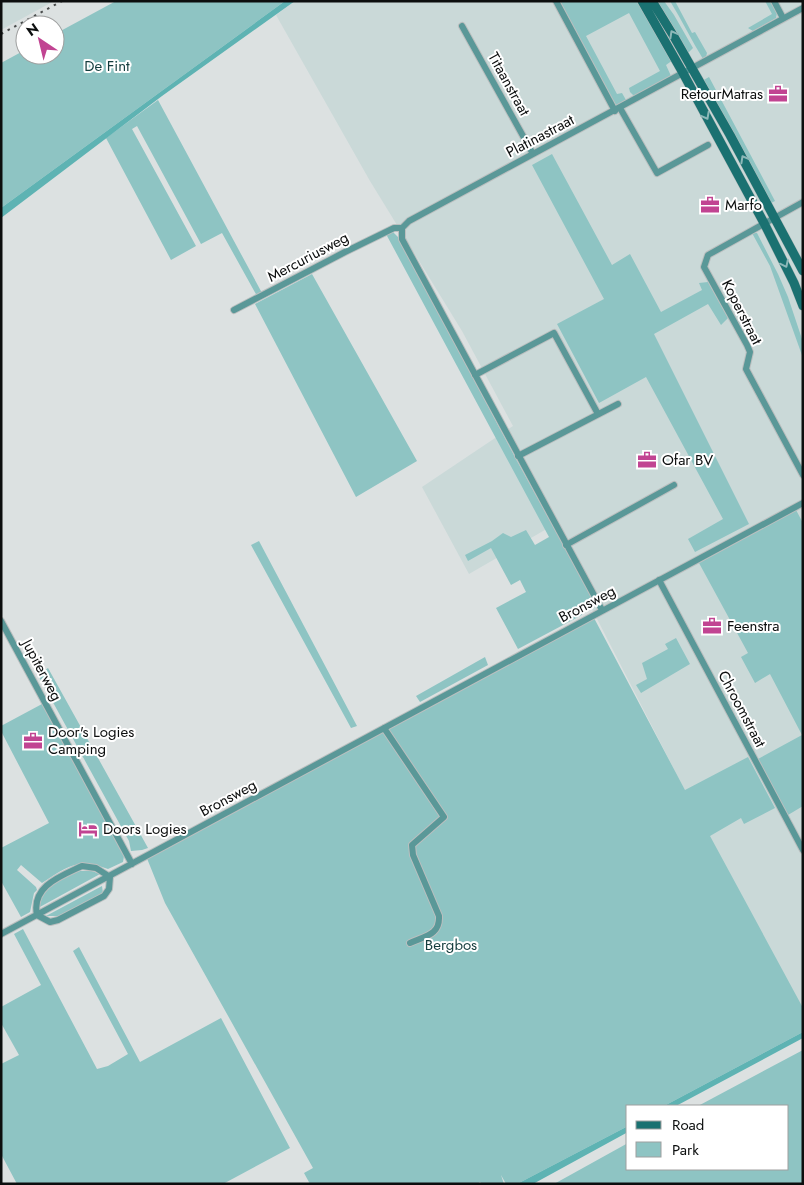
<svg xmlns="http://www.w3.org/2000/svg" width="804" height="1185" viewBox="0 0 804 1185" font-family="Jost,sans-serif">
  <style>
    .built { fill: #cad9d8 }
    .green { fill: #8ec4c3 }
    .water { fill: #5eb3b3 }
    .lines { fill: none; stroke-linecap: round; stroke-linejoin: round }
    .street-casing { stroke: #bbbfbf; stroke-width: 8 }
    .secondary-casing { stroke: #bbbfbf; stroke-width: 10 }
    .street { stroke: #5a9898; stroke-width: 6 }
    .secondary { stroke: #1a7171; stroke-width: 9 }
    .rail { stroke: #494c4c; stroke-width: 2; stroke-dasharray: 2.5 5; stroke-linecap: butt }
    .oneway { stroke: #8cb8b8 }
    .labels { text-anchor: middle; stroke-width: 4; stroke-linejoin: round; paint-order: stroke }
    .park-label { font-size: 15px; fill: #143d3d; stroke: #fff }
    .street-label { font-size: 15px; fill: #0c0e0e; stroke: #fff }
    .poi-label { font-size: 15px; fill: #0c0e0e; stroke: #fff; text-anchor: start }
  </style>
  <rect width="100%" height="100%" fill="#dce1e1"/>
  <path class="built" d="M1,1H54L1,30Z
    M295,1H803V1015L744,906L550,527L469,574L422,487L513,426L462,331L370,181L276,15Z"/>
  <path class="green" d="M116,1H285L1,208V63L25,50V55H55V34Z
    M561,1H639L673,60L666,65L671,76L634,96L630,92L629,88L660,71L629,13L586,36L617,94L622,93L626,100L615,106L559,2Z
    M655,1H664L674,15L693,48L688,53L677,33Z
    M670,1H675L692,33L695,32L707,53L706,57L703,59C691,40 682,20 670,1Z
    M765,1H772L777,13L776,18L753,31L748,28L772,14Z
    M709,77L775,201L771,203L702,81Z
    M158,100L262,293L257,296L222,233L201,244L137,126L132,129L196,246L171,260L106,138Z
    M552,154L612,265L630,254L661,312L702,290L699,283L708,282L728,318L721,325L708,304L654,334L749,524L695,552L688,539L723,519L646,377L599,403L557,324L604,299L532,165Z
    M393,232L398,237L517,461L594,601L592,607L580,616L518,649L496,608L526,592L520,580L511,585L491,548L468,561L465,555L492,541L503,533L511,537L526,530L535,545L549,537L386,234Z
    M752,233H757L778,274L788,297L803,342V358L770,266Z
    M312,274L417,461L356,497L255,304Z
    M796,510L803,523V806L788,815L758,759L802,735L770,674L755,683L741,657L748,653L699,563Z
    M259,541L357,726L351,728L251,545Z
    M594,618L685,790L748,757L775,808L744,824L741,818L710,836L803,1008V1032L664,1106H628V1126L517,1184H506L501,1175L504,1184H482L480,1182L477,1184H310L304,1173L313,1168L165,903L146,856Z
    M676,638L690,664L641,693L636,685L647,679L642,663L668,649L665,644Z
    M485,657L488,665L420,702L416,696Z
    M48,668L148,848L142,850L131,851L129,841L38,675Z
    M42,704L124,856L123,862L108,869C78,858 67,866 42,883L21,865L17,870L36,887L37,890L34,893L30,912L21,917L1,881V848L49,823L1,731V726Z
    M80,871H92L100,874L38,908C44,886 60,878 80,871Z
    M102,886L103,893L60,916H46Z
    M23,929L97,1069L108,1066L128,1054L73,951L79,947L140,1062L221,1018L290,1148L223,1184H17L1,1154V1064L19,1055L1,1023V1007L41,985L14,934Z
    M803,1050V1184H554L628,1143V1169H788V1106H698Z"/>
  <path class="water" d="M285,1H295L162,96L1,218V208Z
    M803,1032V1038L676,1106H664Z
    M628,1126V1132L533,1184H517Z"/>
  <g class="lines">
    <g class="street-casing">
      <path id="street" d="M556,1L615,111
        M774,1L783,18
        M462,26L533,154
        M620,108L657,173L708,145
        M803,202L708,255L704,267L747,345L750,352L746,369L803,475
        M234,310L345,252L394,228H402
        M475,375L554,333L598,414
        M518,456L618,404
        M566,545L674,485
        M659,580L803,850
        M602,610L402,239V228L409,221L803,8
        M1,621L132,864
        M384,728L444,817L412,845L413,855L439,916C440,935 425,936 410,943
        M82,866L96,868L110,877L109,889L104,896L58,920L50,922L37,915C31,886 61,876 82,866Z
        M1,934L803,503"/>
    </g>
    <g class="secondary-casing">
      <path id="secondary" d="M642,1L683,73L764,223L794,283L803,306
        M652,1L673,35L730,135L803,271"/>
    </g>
    <use href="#street" class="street"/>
    <use href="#secondary" class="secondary"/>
    <path class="rail" d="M1,34L62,1"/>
  </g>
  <defs><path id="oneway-chevron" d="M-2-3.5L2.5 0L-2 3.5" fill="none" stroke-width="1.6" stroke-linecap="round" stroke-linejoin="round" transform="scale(1.25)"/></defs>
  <g class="oneway">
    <use href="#oneway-chevron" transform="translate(673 34) rotate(-119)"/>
    <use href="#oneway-chevron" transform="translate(706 116) rotate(62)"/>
    <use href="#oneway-chevron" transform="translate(744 159) rotate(-119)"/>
    <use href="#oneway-chevron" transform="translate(785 264) rotate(64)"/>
  </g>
  <defs>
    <g id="office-bare" transform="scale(1.5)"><path d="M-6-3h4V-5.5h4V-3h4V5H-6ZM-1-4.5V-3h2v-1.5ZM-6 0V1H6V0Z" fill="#c14492" stroke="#fff" stroke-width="2.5" paint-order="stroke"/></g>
    <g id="hotel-bare" transform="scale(1.5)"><path d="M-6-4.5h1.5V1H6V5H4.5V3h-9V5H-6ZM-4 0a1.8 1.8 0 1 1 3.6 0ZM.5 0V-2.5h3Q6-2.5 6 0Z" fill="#c14492" stroke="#fff" stroke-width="2.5" paint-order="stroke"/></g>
  </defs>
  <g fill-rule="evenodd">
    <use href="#office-bare" x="778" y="94"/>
    <use href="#office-bare" x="710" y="205"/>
    <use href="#office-bare" x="647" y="460"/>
    <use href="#office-bare" x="712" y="626"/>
    <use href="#office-bare" x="33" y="741"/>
    <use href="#hotel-bare" x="88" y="829"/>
  </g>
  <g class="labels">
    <g class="park-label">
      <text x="107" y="71">De Fint</text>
      <text x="451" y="950">Bergbos</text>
    </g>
    <g class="street-label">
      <text transform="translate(509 84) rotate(61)" y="5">Titaanstraat</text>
      <text transform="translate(540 136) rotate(-28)" y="5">Platinastraat</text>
      <text transform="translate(308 257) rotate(-28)" y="5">Mercuriusweg</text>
      <text transform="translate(742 312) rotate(63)" y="5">Koperstraat</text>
      <text transform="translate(587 604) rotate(-28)" y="5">Bronsweg</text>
      <text transform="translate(42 670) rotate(62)" y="5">Jupiterweg</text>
      <text transform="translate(742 709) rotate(62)" y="5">Chroomstraat</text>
      <text transform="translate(228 798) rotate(-28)" y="5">Bronsweg</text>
    </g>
    <g class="poi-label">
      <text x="763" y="99" text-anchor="end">RetourMatras</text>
      <text x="725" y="210">Marfo</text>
      <text x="662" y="465">Ofar BV</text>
      <text x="727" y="631">Feenstra</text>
      <text x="48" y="737">Door's Logies<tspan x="48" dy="17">Camping</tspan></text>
      <text x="103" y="834">Doors Logies</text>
    </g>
  </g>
  <rect width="804" height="1185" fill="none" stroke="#0c0e0e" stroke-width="5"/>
  <rect x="626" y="1105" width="162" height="65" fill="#ffffff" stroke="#9e9f9f"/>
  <rect x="636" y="1121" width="25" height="8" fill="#1a7171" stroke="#9e9f9f"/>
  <text x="672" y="1130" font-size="15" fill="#0c0e0e">Road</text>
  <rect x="636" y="1142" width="25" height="15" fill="#8ec4c3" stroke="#9e9f9f"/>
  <text x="672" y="1155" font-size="15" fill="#0c0e0e">Park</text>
  <g transform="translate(40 40) rotate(325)"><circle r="24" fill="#ffffff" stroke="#9e9f9f"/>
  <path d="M0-4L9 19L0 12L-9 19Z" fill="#c14492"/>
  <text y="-8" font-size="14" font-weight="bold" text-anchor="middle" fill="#0c0e0e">N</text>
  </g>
</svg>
